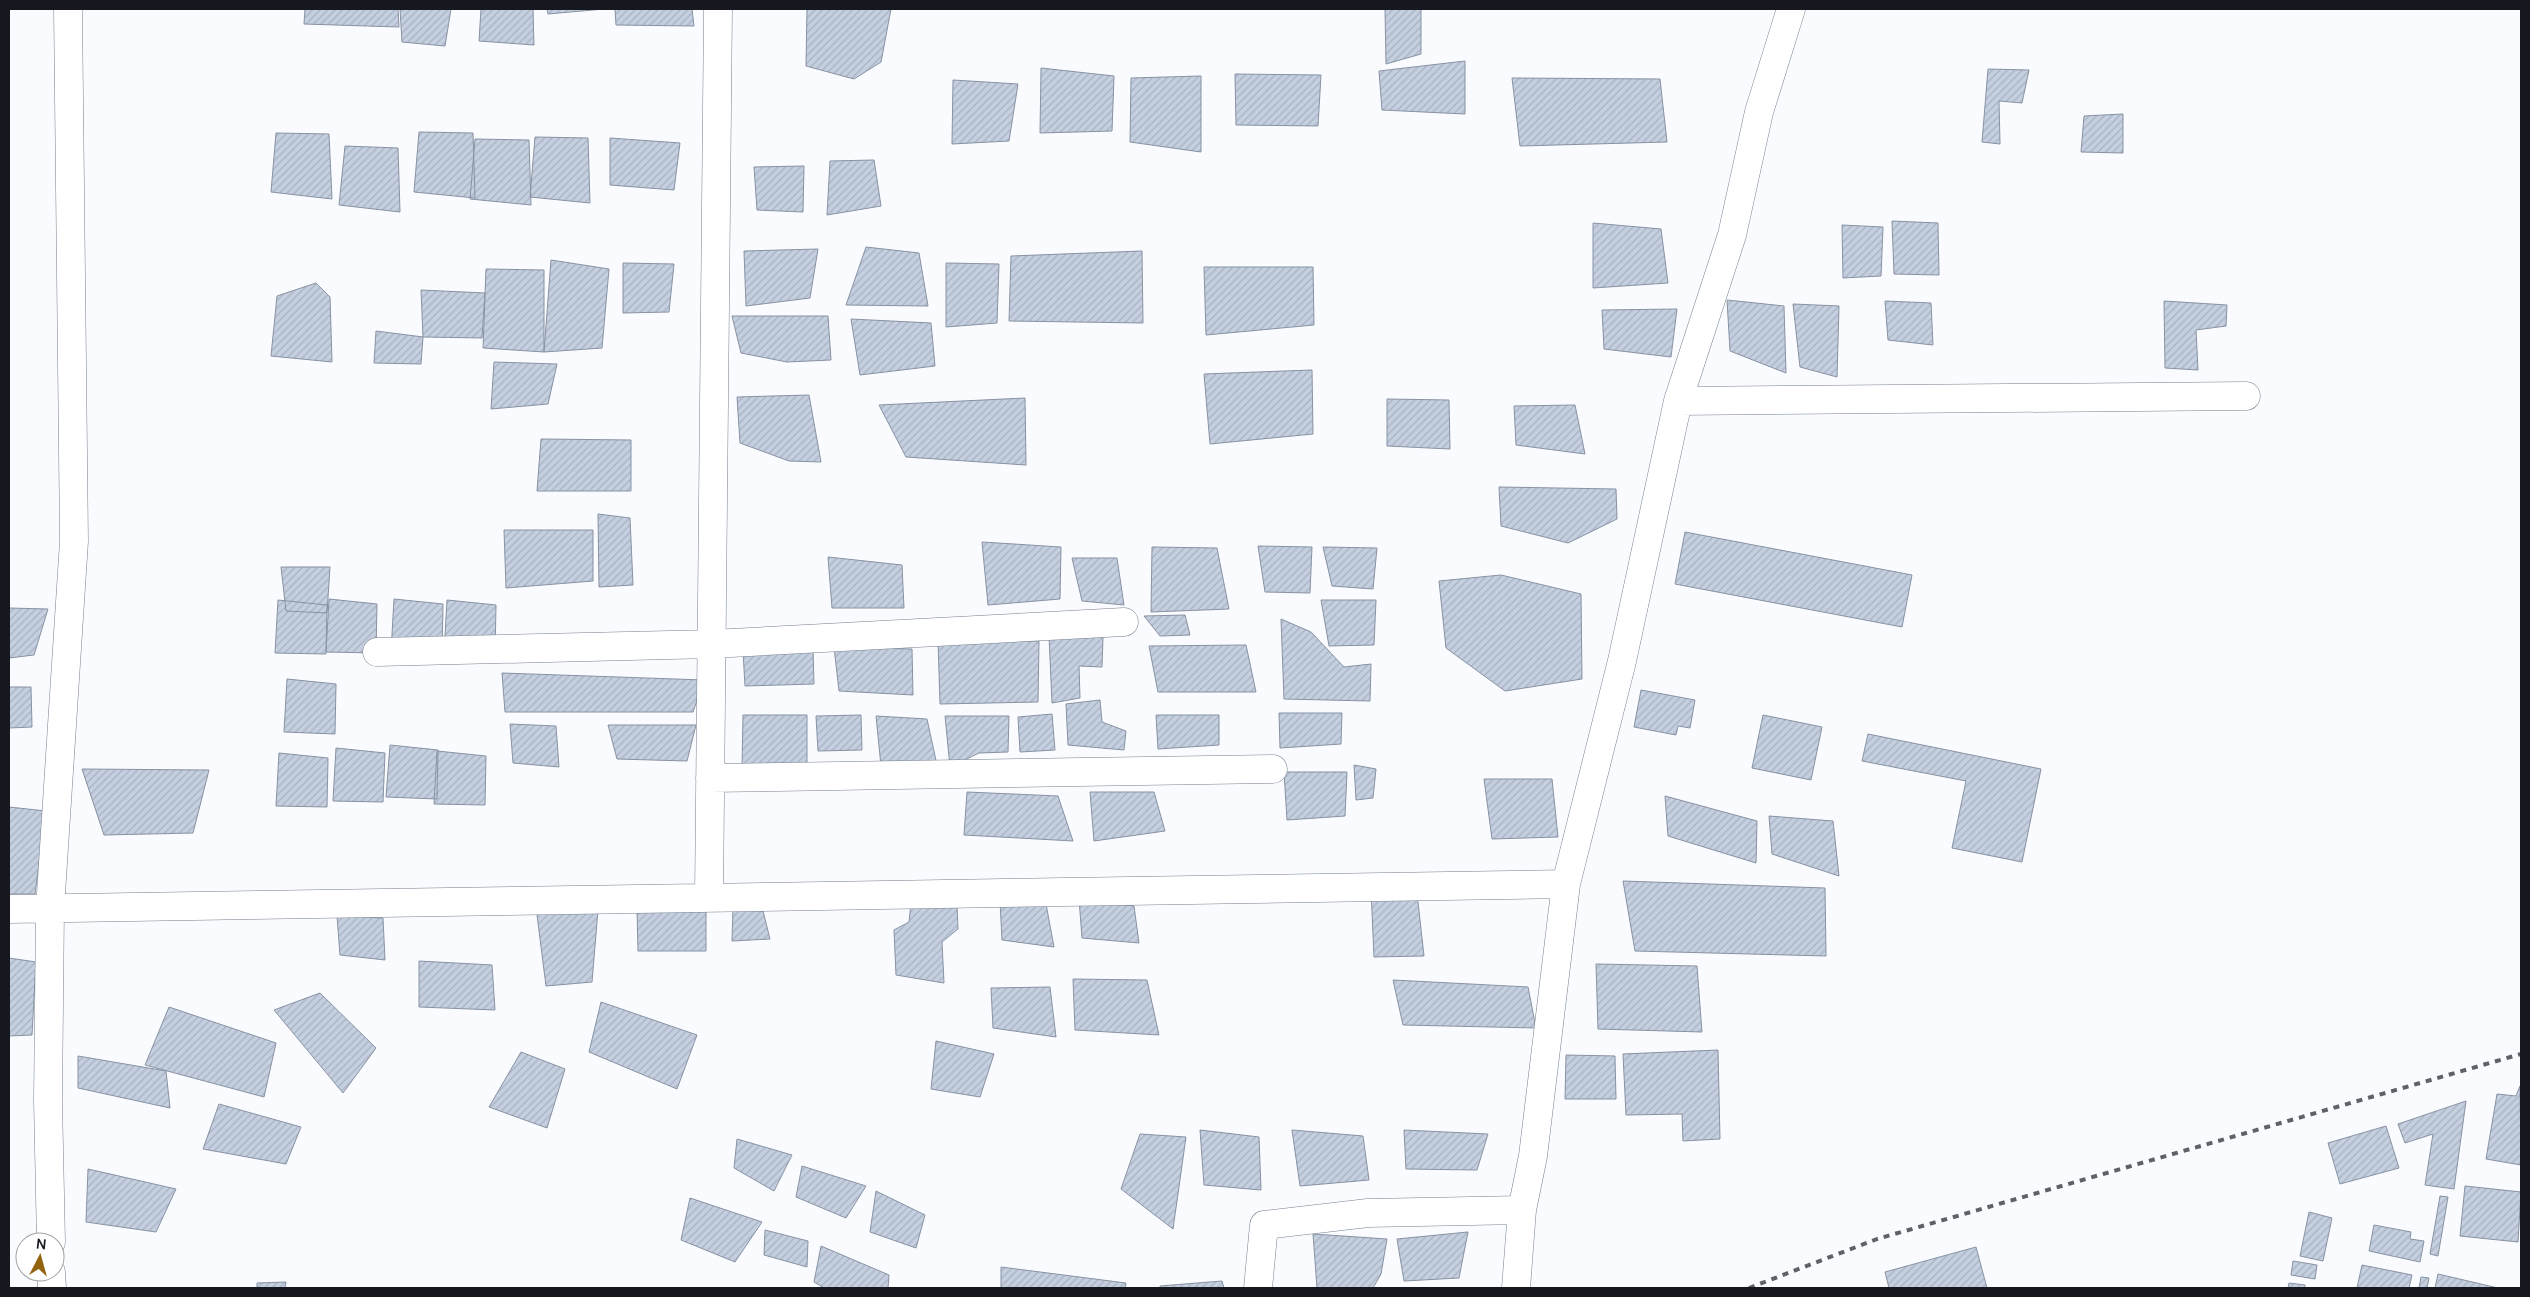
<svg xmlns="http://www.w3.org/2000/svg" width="2530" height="1297" viewBox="0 0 2530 1297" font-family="Manrope,sans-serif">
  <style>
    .building { fill: url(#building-hatch); stroke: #8892a2 }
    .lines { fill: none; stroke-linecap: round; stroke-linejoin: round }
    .minor-casing { stroke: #76808f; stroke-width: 29 }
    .minor { stroke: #fff; stroke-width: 28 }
    .rail { stroke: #5e6166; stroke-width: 4; stroke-dasharray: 6 6; stroke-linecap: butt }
  </style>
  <defs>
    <pattern id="building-hatch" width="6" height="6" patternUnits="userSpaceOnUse" patternTransform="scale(1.25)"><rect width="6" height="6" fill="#c4cfe0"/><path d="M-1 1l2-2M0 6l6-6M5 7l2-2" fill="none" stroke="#a8b1c0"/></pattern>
  </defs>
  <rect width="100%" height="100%" fill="#f9fbfe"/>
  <path class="building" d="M305,9H398L399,27L304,24Z
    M400,9H451L445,46L402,42Z
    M481,9H533L534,45L479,41Z
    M547,9H604L548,14Z
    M615,9H692L694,26L616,25Z
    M807,9H891L881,62L854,79L806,66Z
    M1385,9H1421V54L1386,64Z
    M1465,61V114L1382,110L1379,71Z
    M1041,68L1114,76L1112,131L1040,133Z
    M1988,69L2029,70L2022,103L1999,101L2000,144L1982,142Z
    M1235,74L1321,75L1318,126L1236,125Z
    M1201,76V152L1130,142L1131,78Z
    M1512,78L1660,79L1667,142L1520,146Z
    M953,80L1018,84L1009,141L952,144Z
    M2123,114V153L2081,152L2084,116Z
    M419,132L473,133L475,198L414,192Z
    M276,133L329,134L332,199L271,192Z
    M535,137L588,138L590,203L530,197Z
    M610,138L680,143L674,190L610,185Z
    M475,139L529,140L531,205L470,199Z
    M345,146L398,148L400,212L339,205Z
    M874,160L881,206L827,215L830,161Z
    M804,166L803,212L757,210L754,167Z
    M1892,221L1938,223L1939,275L1894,274Z
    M1593,223L1661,229L1668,283L1593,288Z
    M1842,225L1883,227L1881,276L1843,278Z
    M866,247L919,253L928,306L846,305Z
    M818,249L810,298L746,306L744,251Z
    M1142,251L1143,323L1009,321L1011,256Z
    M551,260L609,269L602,348L544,352Z
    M623,263L674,264L669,312L623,313Z
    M946,263L999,264L997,323L946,327Z
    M1204,267H1313L1314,325L1206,335Z
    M486,269L544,270V352L483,348Z
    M316,283L330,297L332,362L271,356L277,296Z
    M421,290L485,293L482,338L423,337Z
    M1727,300L1784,306L1786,373L1730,351Z
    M1885,301L1931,303L1933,345L1888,340Z
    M2164,301L2227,305L2226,326L2196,330L2198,370L2165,368Z
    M1793,304L1839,306L1837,377L1800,367Z
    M1677,309L1671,357L1604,349L1602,310Z
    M732,316H828L831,360L787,362L741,353Z
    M851,319L931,323L935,366L860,375Z
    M376,331L423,337L421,364L374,363Z
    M494,362L557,364L548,404L491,409Z
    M1312,370L1313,434L1210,444L1204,374Z
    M809,395L821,462L789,461L740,443L737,397Z
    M1025,398L1026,465L906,457L879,405Z
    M1387,399L1449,400L1450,449L1387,446Z
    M1575,405L1585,454L1516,445L1514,406Z
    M541,439L631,440V491H537Z
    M1499,487L1616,489L1617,519L1568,543L1501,526Z
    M598,514L630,518L633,585L599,587Z
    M504,530H593V581L506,588Z
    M1685,532L1912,575L1902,627L1675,584Z
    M982,542L1061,547L1060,599L988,605Z
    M1258,546L1312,547L1310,593L1265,592Z
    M1152,547L1217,548L1229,609L1151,612Z
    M1323,547L1377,548L1373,589L1332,586Z
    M828,557L902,565L904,608H832Z
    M1072,558H1117L1124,605L1082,601Z
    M281,567H330L327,613L286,611Z
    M1501,575L1581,594L1582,679L1505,691L1446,648L1439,581Z
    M329,599L377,604L376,653L326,652Z
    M394,599L443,604L442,653L391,652Z
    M278,600L327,605L326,654L275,653Z
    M447,600L496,605L495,655L444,653Z
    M1321,600H1376L1374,645L1329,646Z
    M9,608L48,609L34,655L9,658Z
    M1185,615L1190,635L1160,636L1144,616Z
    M1281,619L1311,632L1344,667L1371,664L1370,701L1284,699Z
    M1049,636L1103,637L1102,667L1079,666L1080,698L1052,703Z
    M938,640L1039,641L1038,702L940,704Z
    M1246,645L1256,692H1158L1149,646Z
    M834,647L912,649L913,695L839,691Z
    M813,649L814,684L745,686L743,651Z
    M502,673L704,680L693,712H505Z
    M287,679L336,684L335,734L284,732Z
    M9,687H31L32,727L9,728Z
    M1641,690L1695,700L1690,728L1678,726L1676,735L1634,727Z
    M1100,700L1102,722L1126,731L1124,750L1068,745L1066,704Z
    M1279,713H1342L1341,744L1280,748Z
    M1052,714L1055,750L1020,752L1018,717Z
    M743,715H807V768L742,769Z
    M861,715L862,750L818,751L816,716Z
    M1156,715H1219V745L1158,749Z
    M1763,715L1822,727L1811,780L1752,768Z
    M876,716L927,719L937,765L881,766Z
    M945,716H1009L1008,752L979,753L950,767Z
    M510,724L556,726L559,767L513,763Z
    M608,725H696L687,761L617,759Z
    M1868,734L2041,769L2022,862L1952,848L1966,781L1862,761Z
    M390,745L438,750L437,799L386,797Z
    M336,748L385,753L383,802L333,801Z
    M437,751L486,756L485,805L434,804Z
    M279,753L328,758L327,807L276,806Z
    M1354,765L1376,769L1373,798L1356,800Z
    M82,769L209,770L193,833L104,835Z
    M1284,772H1347L1345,816L1287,820Z
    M1484,779H1552L1558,837L1492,839Z
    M967,792L1058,796L1073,841L964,835Z
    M1090,792H1154L1165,831L1094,841Z
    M1665,796L1757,821L1756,863L1668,836Z
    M9,807L46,811L35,894H9Z
    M1769,816L1833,821L1839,876L1772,854Z
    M1623,881L1825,888L1826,956L1635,951Z
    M1371,890L1417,893L1424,956L1374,957Z
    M1079,899L1134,906L1139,943L1082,938Z
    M1000,901L1046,904L1054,947L1002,940Z
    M911,903L957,905L958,929L942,942L944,983L896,975L894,930L909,922Z
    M536,907L598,910L592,982L546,986Z
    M733,908L763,911L770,939L732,941Z
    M637,909L706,910V951H638Z
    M337,916L383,918L385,960L340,955Z
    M9,958L36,962L32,1035L9,1036Z
    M419,961L492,965L495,1010L419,1007Z
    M1596,964L1697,966L1702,1032L1598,1029Z
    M1073,979L1147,980L1159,1035L1075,1030Z
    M1393,980L1528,987L1536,1028L1403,1025Z
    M1050,987L1056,1037L993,1028L991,988Z
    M320,993L376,1048L343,1093L274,1010Z
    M601,1002L697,1035L677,1089L589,1052Z
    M169,1007L276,1043L264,1097L145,1065Z
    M936,1041L994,1054L980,1097L931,1089Z
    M1718,1050L1720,1139L1683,1141L1682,1114L1626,1115L1623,1054Z
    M521,1052L565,1069L547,1128L489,1107Z
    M1566,1055L1615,1056L1616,1099H1565Z
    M78,1056L166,1071L170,1108L78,1088Z
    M2520,1086L2521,1165L2486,1159L2497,1094L2516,1096Z
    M2466,1101L2454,1189L2425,1185L2433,1134L2405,1143L2398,1124Z
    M219,1104L301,1127L286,1164L203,1149Z
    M2386,1126L2399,1168L2340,1184L2328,1143Z
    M1200,1130L1259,1137L1261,1190L1204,1185Z
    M1292,1130L1363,1136L1369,1180L1300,1186Z
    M1404,1130L1488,1134L1477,1170L1406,1169Z
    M1140,1134L1186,1137L1173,1229L1121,1189Z
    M737,1139L792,1155L774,1191L734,1168Z
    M802,1166L866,1186L846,1218L796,1197Z
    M88,1169L176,1189L156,1232L86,1222Z
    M2465,1186L2521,1192L2518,1242L2460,1236Z
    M876,1191L925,1215L916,1248L870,1232Z
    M2440,1196L2448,1197L2438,1256L2430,1254Z
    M690,1198L762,1222L735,1262L681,1240Z
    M2309,1212L2332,1218L2323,1261L2300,1256Z
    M2374,1225L2411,1232L2410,1239L2424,1241L2420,1262L2369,1251Z
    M765,1230L808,1241L807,1267L764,1255Z
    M1468,1232L1459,1278L1404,1281L1397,1239Z
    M1313,1234L1387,1239L1381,1274L1373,1288H1317Z
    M821,1246L889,1275L888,1288H824L814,1282Z
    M1976,1247L1987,1288H1889L1885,1272Z
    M2293,1261L2317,1265L2315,1279L2291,1275Z
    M2362,1265L2412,1275L2409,1288H2357Z
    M1001,1267L1126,1283L1125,1288H1001Z
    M2438,1274L2498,1288H2435Z
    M2421,1277L2429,1278L2427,1288H2419Z
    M1222,1281L1224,1288H1160V1286Z
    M286,1282L285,1288H257V1283Z
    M2289,1283L2305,1285V1288H2288Z"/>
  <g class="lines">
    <g class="minor-casing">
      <path id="minor" d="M1678,401L2246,396
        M377,652L712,644L1124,622
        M710,778L1273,769
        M709,897L718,9
        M9,909L1566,884
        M51,1242L48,1101L50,909L74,541L68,9
        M51,1272L52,1288
        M1258,1288L1264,1225L1368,1213L1522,1210
        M1516,1288L1522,1210L1533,1156L1566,884L1622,661L1678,401L1732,235L1759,112L1791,9"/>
    </g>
    <use href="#minor" class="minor"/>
    <path class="rail" d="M1749,1288L1877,1239L2521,1054"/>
  </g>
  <rect width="2530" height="1297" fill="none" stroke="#15191f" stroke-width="20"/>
  <g transform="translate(40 1257) rotate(6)"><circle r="24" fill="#ffffff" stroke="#a1a3a5"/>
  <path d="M0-4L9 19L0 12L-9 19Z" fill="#926410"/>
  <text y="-8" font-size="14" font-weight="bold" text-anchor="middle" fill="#15191f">N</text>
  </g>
</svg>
